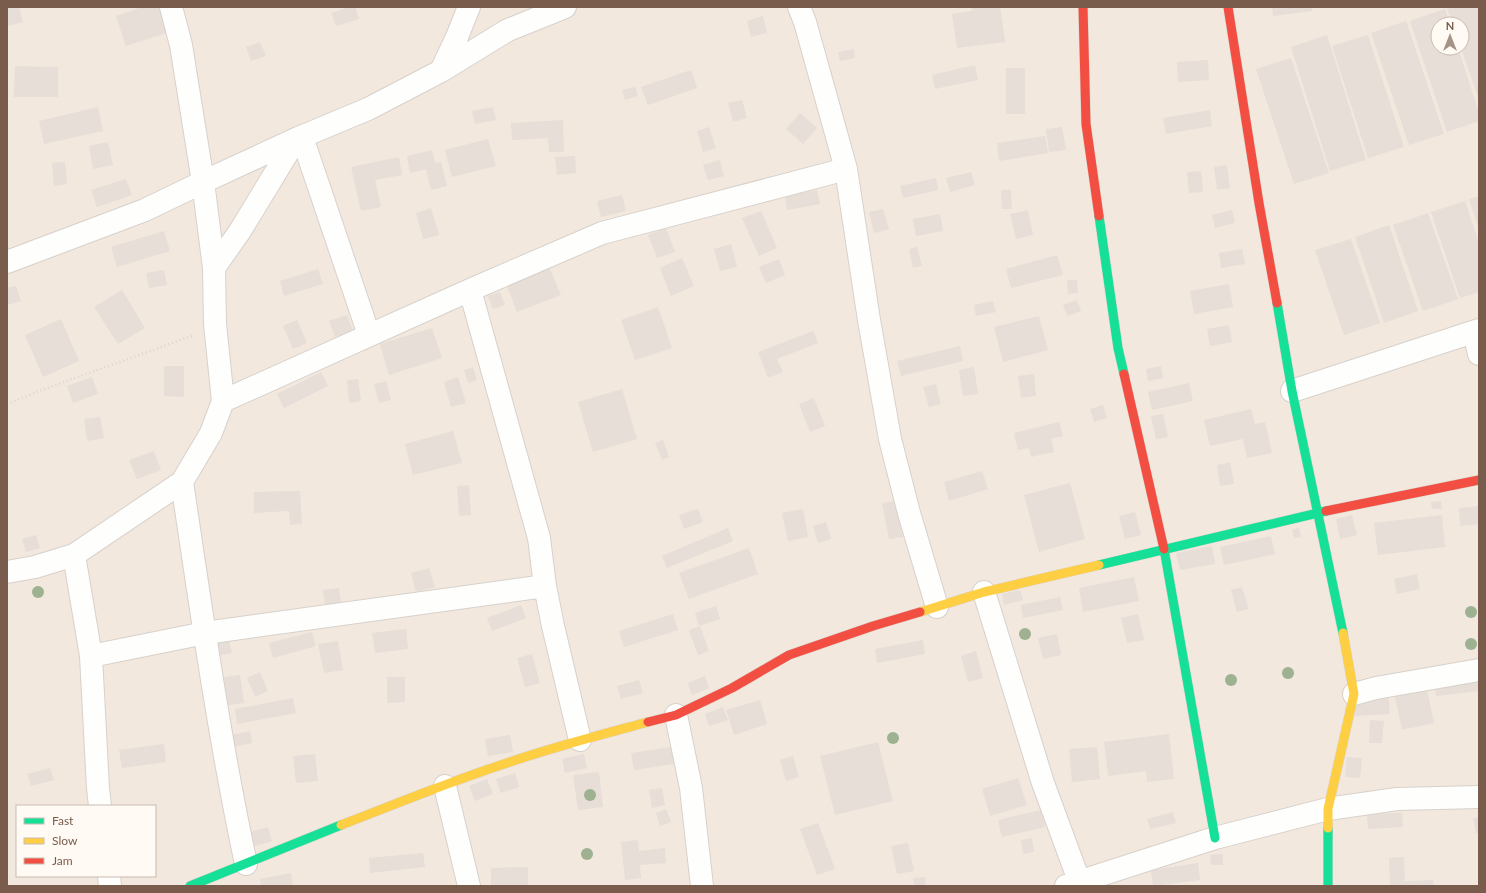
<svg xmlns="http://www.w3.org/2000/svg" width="1486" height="893" viewBox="0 0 1486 893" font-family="Lato,sans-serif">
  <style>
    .residential { fill: #f2e8de; fill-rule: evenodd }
    .building { fill: #e6ded7 }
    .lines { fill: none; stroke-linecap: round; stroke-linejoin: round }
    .street-casing { stroke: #d7d1cb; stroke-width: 24 }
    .fast-casing { stroke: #d9d2cb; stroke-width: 10 }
    .slow-casing { stroke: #d9d2cb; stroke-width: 10 }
    .jam-casing { stroke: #d9d2cb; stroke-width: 10 }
    .path { stroke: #dcd5d0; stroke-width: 2.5; stroke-dasharray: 1 3; stroke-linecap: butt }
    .street { stroke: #fefefd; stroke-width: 22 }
    .fast { stroke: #16e098; stroke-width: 9 }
    .slow { stroke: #ffcf43; stroke-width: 9 }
    .jam { stroke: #f24e42; stroke-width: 9 }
    .tree { fill: #9eb190 }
  </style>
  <rect width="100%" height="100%" fill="#f9f5f0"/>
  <path class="residential" d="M7,7H1479V886H7ZM1438,24H1462V48H1438ZM17,806H155V876H17Z"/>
  <path class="building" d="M14,7H19L23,22L7,26V9Z
    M142,7H162L170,32L126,46L116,16Z
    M349,7H355L359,19L336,26L331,13Z
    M971,7H1000L1005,42L957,48L952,14L972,11Z
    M1272,7H1312V11L1273,16Z
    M1453,7H1479V100L1461,48H1462V24H1453L1447,9Z
    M1445,9L1450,24H1438V48H1458L1479,113V121L1447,132L1410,21Z
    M763,16L767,33L751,37L747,21Z
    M1406,21L1444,134L1409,145L1371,33Z
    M1327,35L1366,160L1330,171L1291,47Z
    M1368,35L1404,147L1368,158L1332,46Z
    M260,42L266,56L251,61L246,47Z
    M854,49L855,58L840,61L838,52Z
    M1291,58L1329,173L1294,184L1256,69Z
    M1208,60L1209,80L1178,82L1177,62Z
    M975,65L978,80L935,89L932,75Z
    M15,66L58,67V97H14Z
    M1006,68H1025V114H1006Z
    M691,70L697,88L648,105L641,87Z
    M635,87L638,96L625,100L622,90Z
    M742,100L747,118L733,122L728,103Z
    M98,107L103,131L44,144L39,121Z
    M493,107L496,120L475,124L472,111Z
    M1210,110L1212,126L1166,134L1163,118Z
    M800,113L817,128L803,144L786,129Z
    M563,120L564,152H549L548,138L512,140L511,123Z
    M709,127L716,148L703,152L697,131Z
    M1062,127L1066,150L1049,152L1046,129Z
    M1045,136L1048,153L999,161L997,143Z
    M488,139L496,166L452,177L445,150Z
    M108,142L113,165L93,169L89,146Z
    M432,150L435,163L441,162L447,186L431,190L426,169L410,173L407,156Z
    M575,156L576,173L557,175L555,157Z
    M399,157L402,175L375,180L381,207L361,211L351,167Z
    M720,160L724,176L708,180L703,165Z
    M65,162L67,184L54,186L52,163Z
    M1227,165L1230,188L1217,190L1214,167Z
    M1201,171L1203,192L1189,193L1187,172Z
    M971,172L975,185L950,192L946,178Z
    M936,178L938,190L903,198L900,186Z
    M126,179L132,195L97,207L91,190Z
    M817,190L820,204L787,210L785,196Z
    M1001,190H1011L1012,209H1002Z
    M622,195L626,211L601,217L597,201Z
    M1479,196V229L1469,199Z
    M1465,201L1479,243V292L1460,298L1431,212Z
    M431,208L439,235L423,239L416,213Z
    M883,209L889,229L874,233L869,212Z
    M1028,210L1033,235L1016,239L1010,214Z
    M1232,210L1235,223L1215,228L1212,215Z
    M761,211L777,248L759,256L742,218Z
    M1428,213L1458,299L1423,311L1393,225Z
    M940,214L943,231L916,236L913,219Z
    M1389,225L1418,311L1384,323L1355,237Z
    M666,228L675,252L657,258L648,235Z
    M164,231L170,251L117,267L111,247Z
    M1351,239L1380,323L1344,335L1315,250Z
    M731,244L737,267L720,271L714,249Z
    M917,247L922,266L913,268L909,249Z
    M1242,249L1245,264L1221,268L1219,253Z
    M1057,255L1063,275L1011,288L1006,269Z
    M682,258L694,286L671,296L660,268Z
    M779,259L785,275L766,283L759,267Z
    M548,264L561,295L517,312L505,281Z
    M318,269L323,284L284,296L280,281Z
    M164,270L167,285L149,288L146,273Z
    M1067,280H1077L1078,293L1068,294Z
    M1229,284L1233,307L1194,314L1190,291Z
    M16,286L21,301L7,305V288Z
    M122,290L145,328L118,344L94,307Z
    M500,292L505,305L493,309L488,296Z
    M1077,300L1081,311L1067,316L1063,305Z
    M993,301L996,312L976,316L974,305Z
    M658,307L672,348L635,360L621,320Z
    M347,315L353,331L335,337L329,321Z
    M1039,316L1048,350L1003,362L994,327Z
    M61,319L79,361L43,377L25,335Z
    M297,320L307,343L293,349L283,326Z
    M1229,325L1232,342L1210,346L1207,329Z
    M432,328L442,358L389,375L380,344Z
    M813,331L818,343L777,359L783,372L768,378L758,352Z
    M960,346L963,361L901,376L897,361Z
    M164,366H184V397L164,396Z
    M1161,366L1163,378L1148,381L1146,369Z
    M473,367L477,380L468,383L464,370Z
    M974,367L978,394L963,396L959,370Z
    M321,372L328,386L284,408L277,394Z
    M1034,374L1036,396L1021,398L1018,376Z
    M92,377L98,394L73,403L67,386Z
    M458,377L466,403L451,407L444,382Z
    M358,379L361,401L349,403L347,380Z
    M386,381L391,400L379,403L374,384Z
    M1189,383L1193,401L1152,410L1148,392Z
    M936,384L941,404L929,407L923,387Z
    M622,389L637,439L593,452L578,402Z
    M814,398L825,426L810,432L799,404Z
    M1103,405L1107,418L1094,422L1090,409Z
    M1251,409L1255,424L1265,422L1272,453L1247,458L1243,439L1210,446L1204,420Z
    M1163,414L1168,437L1156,439L1151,416Z
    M100,417L104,438L87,441L84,419Z
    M1059,422L1063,436L1051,439L1054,452L1031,457L1029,448L1018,450L1014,433Z
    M453,431L462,463L413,475L405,444Z
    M663,440L669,457L662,460L655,443Z
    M154,451L161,470L137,479L129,460Z
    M1230,462L1234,484L1220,486L1217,465Z
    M982,471L988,489L949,501L944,482Z
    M1070,483L1085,539L1039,552L1024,495Z
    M469,485L471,515L459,516L457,486Z
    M300,491L302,524L290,525L289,511L254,513V492Z
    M895,501L903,537L889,539L882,503Z
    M1441,501L1442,509H1432L1431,502Z
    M1479,506V524L1460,526L1459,508Z
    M698,509L703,522L684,529L679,515Z
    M803,509L808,537L788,541L782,513Z
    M1135,512L1141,535L1125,539L1119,516Z
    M1352,515L1357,535L1340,539L1336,519Z
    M1442,515L1445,547L1378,555L1374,523Z
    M826,522L831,539L818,543L813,526Z
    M728,528L733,541L667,568L662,556Z
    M1299,528L1301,537L1294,538L1292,530Z
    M36,535L40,548L26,552L22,539Z
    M1271,536L1275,554L1224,565L1220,547Z
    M1212,546L1215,564L1180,570L1176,553Z
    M749,548L758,574L689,599L679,573Z
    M429,568L435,587L416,592L411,573Z
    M1417,574L1420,589L1397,594L1394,579Z
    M1134,577L1139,601L1083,612L1079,588Z
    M1242,587L1249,609L1237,612L1231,590Z
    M339,588L341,603L325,605L323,590Z
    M1020,590L1023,600L1004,605L1002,594Z
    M1060,597L1063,610L1023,618L1021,605Z
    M521,605L526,618L492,631L487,618Z
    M716,606L720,619L699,626L695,613Z
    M673,614L678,630L624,647L619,631Z
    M1138,614L1144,640L1127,643L1121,618Z
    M700,626L709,651L698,655L689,630Z
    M406,629L408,649L375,653L372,633Z
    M312,632L316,646L273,658L269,643Z
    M1057,634L1061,655L1043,659L1038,638Z
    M228,635L232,653L215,656L211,638Z
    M923,640L925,654L877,663L875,649Z
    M338,641L343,670L324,673L318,644Z
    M976,651L983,678L968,682L961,656Z
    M532,654L540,683L525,687L517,658Z
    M260,672L268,691L255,697L247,678Z
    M240,675L244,703L222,706L217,678Z
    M705,676L709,688L692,695L688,683Z
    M387,677H405V702L387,703Z
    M1478,677L1479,691L1436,696L1434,682Z
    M639,680L643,693L621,699L617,686Z
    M1426,685L1434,723L1402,730L1394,692Z
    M1388,692L1390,714L1355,716L1354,695Z
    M293,698L296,713L237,724L235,709Z
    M760,700L767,724L734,735L726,710Z
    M723,707L728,720L709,726L705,714Z
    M1370,720L1384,721L1382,743H1369Z
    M250,731L252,743L233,747L231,735Z
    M1169,734L1174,779L1147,782L1146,771L1108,776L1104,742Z
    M510,735L513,752L488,756L485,739Z
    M878,742L893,801L835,815L820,756Z
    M164,744L166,762L122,768L119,750Z
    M671,747L674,764L634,770L631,753Z
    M1097,747L1100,779L1072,782L1069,749Z
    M315,754L318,781L296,783L293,756Z
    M584,754L587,768L565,773L562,759Z
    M793,756L799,777L786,781L780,760Z
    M1347,757L1362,758L1360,778L1345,777Z
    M50,768L54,780L31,786L27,774Z
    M599,772L603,807L578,810L573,775Z
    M515,773L519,787L501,793L496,779Z
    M1018,778L1027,805L990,816L982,789Z
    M487,779L493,794L475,801L469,786Z
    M662,788L665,805L652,808L649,790Z
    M666,809L671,822L660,826L656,813Z
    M1041,810L1045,827L1002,837L998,820Z
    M1173,812L1176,823L1150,829L1147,819Z
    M1402,813L1403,827L1368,829L1367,814Z
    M1479,817V833H1476L1473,818Z
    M818,823L835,869L817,875L800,829Z
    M268,827L272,841L252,847L247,833Z
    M1032,838L1034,852L1023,854L1021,840Z
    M638,840L639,851L665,848L666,863L640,865L641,878L625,880L621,842Z
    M908,843L914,871L897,874L891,846Z
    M423,853L425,867L370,873L369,858Z
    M1223,854V865H1211L1210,855Z
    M1404,857L1405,881L1433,880L1434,886H1390L1389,858Z
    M1198,863L1200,880L1153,886L1151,870Z
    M528,867V886H491V868Z
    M291,873L293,886H261L260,879Z
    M925,877L926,886H914L913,878Z"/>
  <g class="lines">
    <g class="street-casing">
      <path id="street" d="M799,7L805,22L846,169L869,320L890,439L909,513L937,607
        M441,71L457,37L469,7
        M302,137L369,335
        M7,262L145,210L203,182L296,139L368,109L441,71L508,30L565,7
        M214,268L240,231L296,139
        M470,290L539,538L545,586L553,626L580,740
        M1474,332L1479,354
        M1292,391L1479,330
        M223,401L470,290L602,233L846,169
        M182,482C201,609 219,738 246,864
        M74,555L91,656L98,788L100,806
        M7,572L35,567L74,555L182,482L211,433L223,401L215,324L214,268L203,182L181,45L171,7
        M984,592L1043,783L1081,886
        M91,656L205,633L545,586
        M1354,694L1376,688L1479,670
        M676,715L691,788L702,886
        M445,786L469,886
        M109,876L110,886
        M1066,886L1215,838L1328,809L1397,799L1479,797"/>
    </g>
    <g class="fast-casing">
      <path id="fast" d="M1099,216L1118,348L1124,374
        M1277,303L1292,391L1343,633
        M1164,549L1215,838
        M1099,565L1326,511
        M1328,828V886
        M190,886L341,825"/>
    </g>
    <g class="slow-casing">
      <path id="slow" d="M920,612L984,592L1099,565
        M341,825C396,804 451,781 507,763C553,747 600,735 648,722
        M1328,828V809L1354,694L1343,633"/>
    </g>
    <g class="jam-casing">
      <path id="jam" d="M1083,7L1086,124L1099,216
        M1228,7L1259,203L1277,303
        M1124,374L1164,549
        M1326,511L1479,480
        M648,722L676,715L732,688L789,655L873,626L920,612"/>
    </g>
    <path class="path" d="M7,404L39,391L192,336"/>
    <use href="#street" class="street"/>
    <use href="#fast" class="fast"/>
    <use href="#slow" class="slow"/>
    <use href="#jam" class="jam"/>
  </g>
  <g class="tree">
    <circle cx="38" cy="592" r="6"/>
    <circle cx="1471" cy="612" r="6"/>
    <circle cx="1025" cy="634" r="6"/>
    <circle cx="1471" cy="644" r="6"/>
    <circle cx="1288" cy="673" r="6"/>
    <circle cx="1231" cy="680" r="6"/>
    <circle cx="893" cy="738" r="6"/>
    <circle cx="590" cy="795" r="6"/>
    <circle cx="587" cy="854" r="6"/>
  </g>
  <rect width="1486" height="893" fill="none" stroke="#7a5c4d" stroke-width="16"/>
  <rect x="16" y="805" width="140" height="72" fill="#fffaf3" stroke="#cabbb1"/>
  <rect x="24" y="818" width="20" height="6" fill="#16e098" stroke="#cabbb1"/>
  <text x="52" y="825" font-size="12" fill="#7a5c4d">Fast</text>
  <rect x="24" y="838" width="20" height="6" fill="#ffcf43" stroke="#cabbb1"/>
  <text x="52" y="845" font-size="12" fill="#7a5c4d">Slow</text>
  <rect x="24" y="858" width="20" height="6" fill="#f24e42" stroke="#cabbb1"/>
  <text x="52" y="865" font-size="12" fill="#7a5c4d">Jam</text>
  <g transform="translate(1450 36)"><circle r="19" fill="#fffaf3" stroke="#cabbb1"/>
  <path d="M0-3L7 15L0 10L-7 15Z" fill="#a69286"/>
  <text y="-6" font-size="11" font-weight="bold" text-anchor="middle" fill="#7a5c4d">N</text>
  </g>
</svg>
